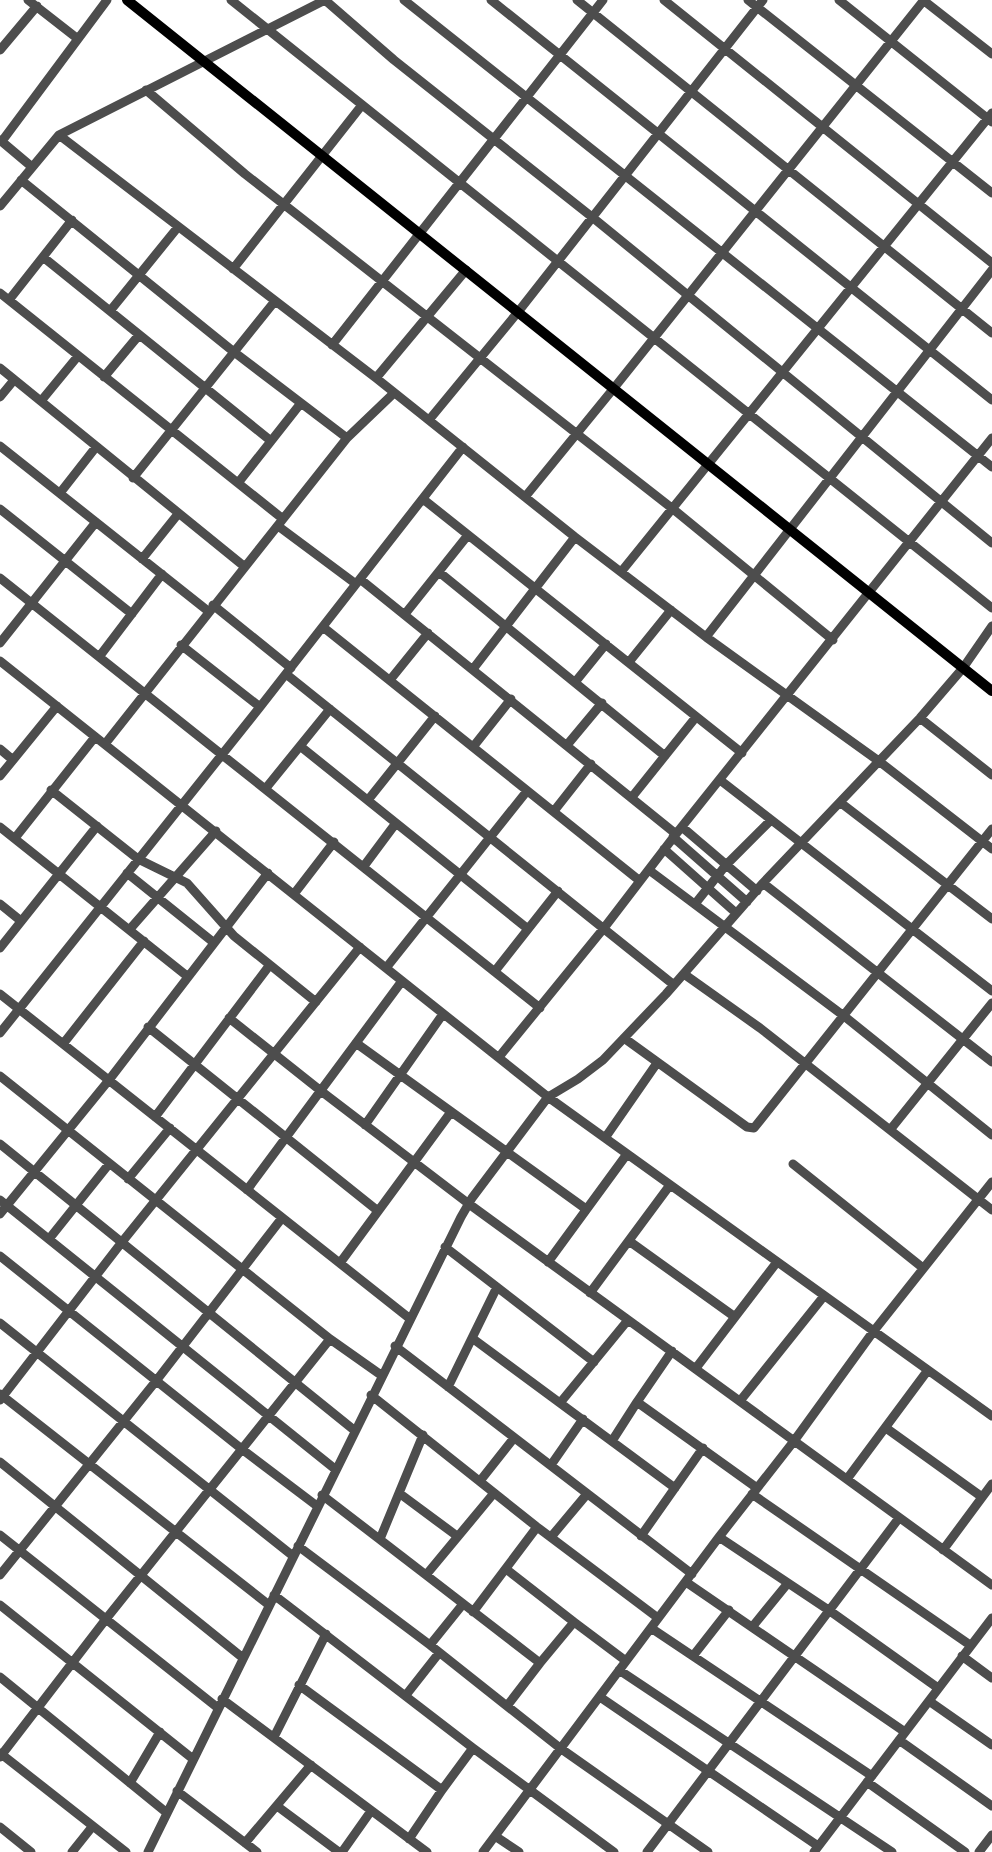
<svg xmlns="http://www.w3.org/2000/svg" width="992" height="1852" viewBox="0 0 992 1852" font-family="Rubik,sans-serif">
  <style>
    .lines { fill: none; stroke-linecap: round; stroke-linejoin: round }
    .minor { stroke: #4d4d4d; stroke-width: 9 }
    .major { stroke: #000; stroke-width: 10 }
  </style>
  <rect width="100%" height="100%" fill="#fff"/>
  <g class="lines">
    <path class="minor" d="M28,0L78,39
      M231,0L992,608
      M325,0L394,60L592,217L992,543
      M404,0L992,467
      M491,0L992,400
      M577,0L992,333
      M664,0L992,263
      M748,0L992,193
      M839,0L992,122
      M923,0L992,54
      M0,50L37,6
      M146,90L245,174L673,509L833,640
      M59,135L376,378L575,537L706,637L880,762L992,849
      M0,140L32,167
      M2,141L107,0
      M21,180L234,352L347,438
      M0,206L59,135L325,0
      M43,257L271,441
      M233,269L362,105
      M0,293L283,519
      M9,300L72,220
      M110,311L178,227
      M332,345L603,0
      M0,368L245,567
      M104,377L139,335
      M376,378L466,270
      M0,397L14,380
      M41,401L78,356
      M429,420L518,312L763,0
      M0,446L208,611
      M133,478L275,301
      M238,483L301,403
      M60,493L96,447
      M525,497L614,388L924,0
      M423,499L742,753
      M0,509L132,614
      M278,526L356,584
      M142,559L178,514
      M439,572L665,756
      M621,572L992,113
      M0,578L540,1008
      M360,579L676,834
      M213,605L291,668
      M405,614L468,535
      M323,627L640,881
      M706,637L992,270
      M0,643L96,522
      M181,645L260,707
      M99,657L162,574
      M0,661L548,1097L578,1079L603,1060L666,994L763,883L920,718L963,668L992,626
      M629,662L671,610
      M473,669L575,537
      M286,674L674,985
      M390,680L428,633
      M576,681L606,644
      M920,718L992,775
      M105,744L347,438L394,393
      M567,745L602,703
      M300,746L528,929
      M473,747L511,699
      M0,749L13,760
      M0,776L57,706
      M720,780L992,991
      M266,788L330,709
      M51,790L138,859L187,883L234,936L316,1002
      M632,797L696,717
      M368,800L435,716
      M841,803L992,919
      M554,811L591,764
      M0,827L187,976
      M682,827L757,891
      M673,837L747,902
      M15,838L95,737
      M664,849L736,913
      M364,866L396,823
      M649,870L844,1016L992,1135
      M127,873L213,942
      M763,883L992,1062
      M294,894L334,842
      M0,904L21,921
      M695,904L726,865L771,820
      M130,929L216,831
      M0,948L97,826
      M386,968L527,791
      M495,971L558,891
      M684,974L760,1028L992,1210
      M0,994L409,1318
      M229,1018L321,1091L469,1204L992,1585
      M148,1027L378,1211
      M0,1033L260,707L463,447
      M624,1038L747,1127L754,1128L992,829
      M356,1043L586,1209
      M63,1044L144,941
      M499,1057L604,928L676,834L992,438
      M0,1076L330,1339L381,1375
      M155,1117L269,966
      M365,1125L443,1014
      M890,1130L992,1003
      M605,1138L657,1063
      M0,1144L354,1430
      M793,1164L923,1268
      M128,1179L170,1128
      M247,1190L402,981
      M0,1200L335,1469
      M0,1214L109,1080L268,873
      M49,1239L109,1164
      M629,1241L735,1317
      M445,1247L594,1362
      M0,1256L243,1450L317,1506
      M548,1262L627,1154
      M340,1263L451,1112
      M590,1293L670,1185
      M0,1323L293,1556
      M472,1338L675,1488
      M395,1346L692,1574
      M672,1351L637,1402L757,1488
      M696,1368L777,1262
      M448,1387L497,1287
      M0,1394L269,1605
      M371,1395L537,1527L658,1618
      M0,1400L122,1242L360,947
      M740,1401L824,1296
      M560,1403L628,1320
      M886,1428L982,1497
      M612,1441L637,1402
      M0,1462L243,1658
      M551,1465L583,1419
      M847,1479L928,1370
      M480,1481L514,1438
      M399,1493L457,1536
      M752,1494L970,1645
      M322,1495L426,1575L494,1493
      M0,1535L218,1708
      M641,1536L703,1448
      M551,1537L587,1494
      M719,1537L830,1611L938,1688
      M380,1539L423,1435
      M298,1546L430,1645L560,1748L708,1852
      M943,1550L992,1484
      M506,1569L574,1622
      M0,1575L156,1381L282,1218
      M426,1575L540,1663L574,1622L626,1661
      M686,1582L905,1732
      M274,1595L473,1748L614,1852
      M0,1605L193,1759
      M473,1612L537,1527
      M753,1626L788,1583
      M651,1628L872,1776
      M430,1645L463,1604
      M693,1656L729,1610
      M962,1656L992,1678
      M619,1670L892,1852
      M0,1677L167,1813
      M299,1685L442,1790L409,1839
      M406,1695L439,1653
      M600,1697L818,1846
      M222,1699L427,1852
      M929,1701L992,1745
      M507,1706L540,1663
      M274,1737L326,1634
      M899,1740L992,1806
      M0,1753L126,1852
      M0,1757L106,1619L330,1339
      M867,1782L965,1852
      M130,1783L160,1732
      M442,1790L473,1748
      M177,1791L257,1852
      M277,1806L339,1852
      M0,1827L31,1852
      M495,1836L519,1852
      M245,1843L311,1765
      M72,1852L92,1827
      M148,1852L461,1217L472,1198L548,1097L992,1416
      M342,1852L371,1811
      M483,1852L719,1537L794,1441L873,1332L992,1182
      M647,1852L899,1518
      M814,1852L992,1618
      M979,1852L992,1835"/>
    <path class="major" d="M127,0L992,691"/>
  </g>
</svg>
